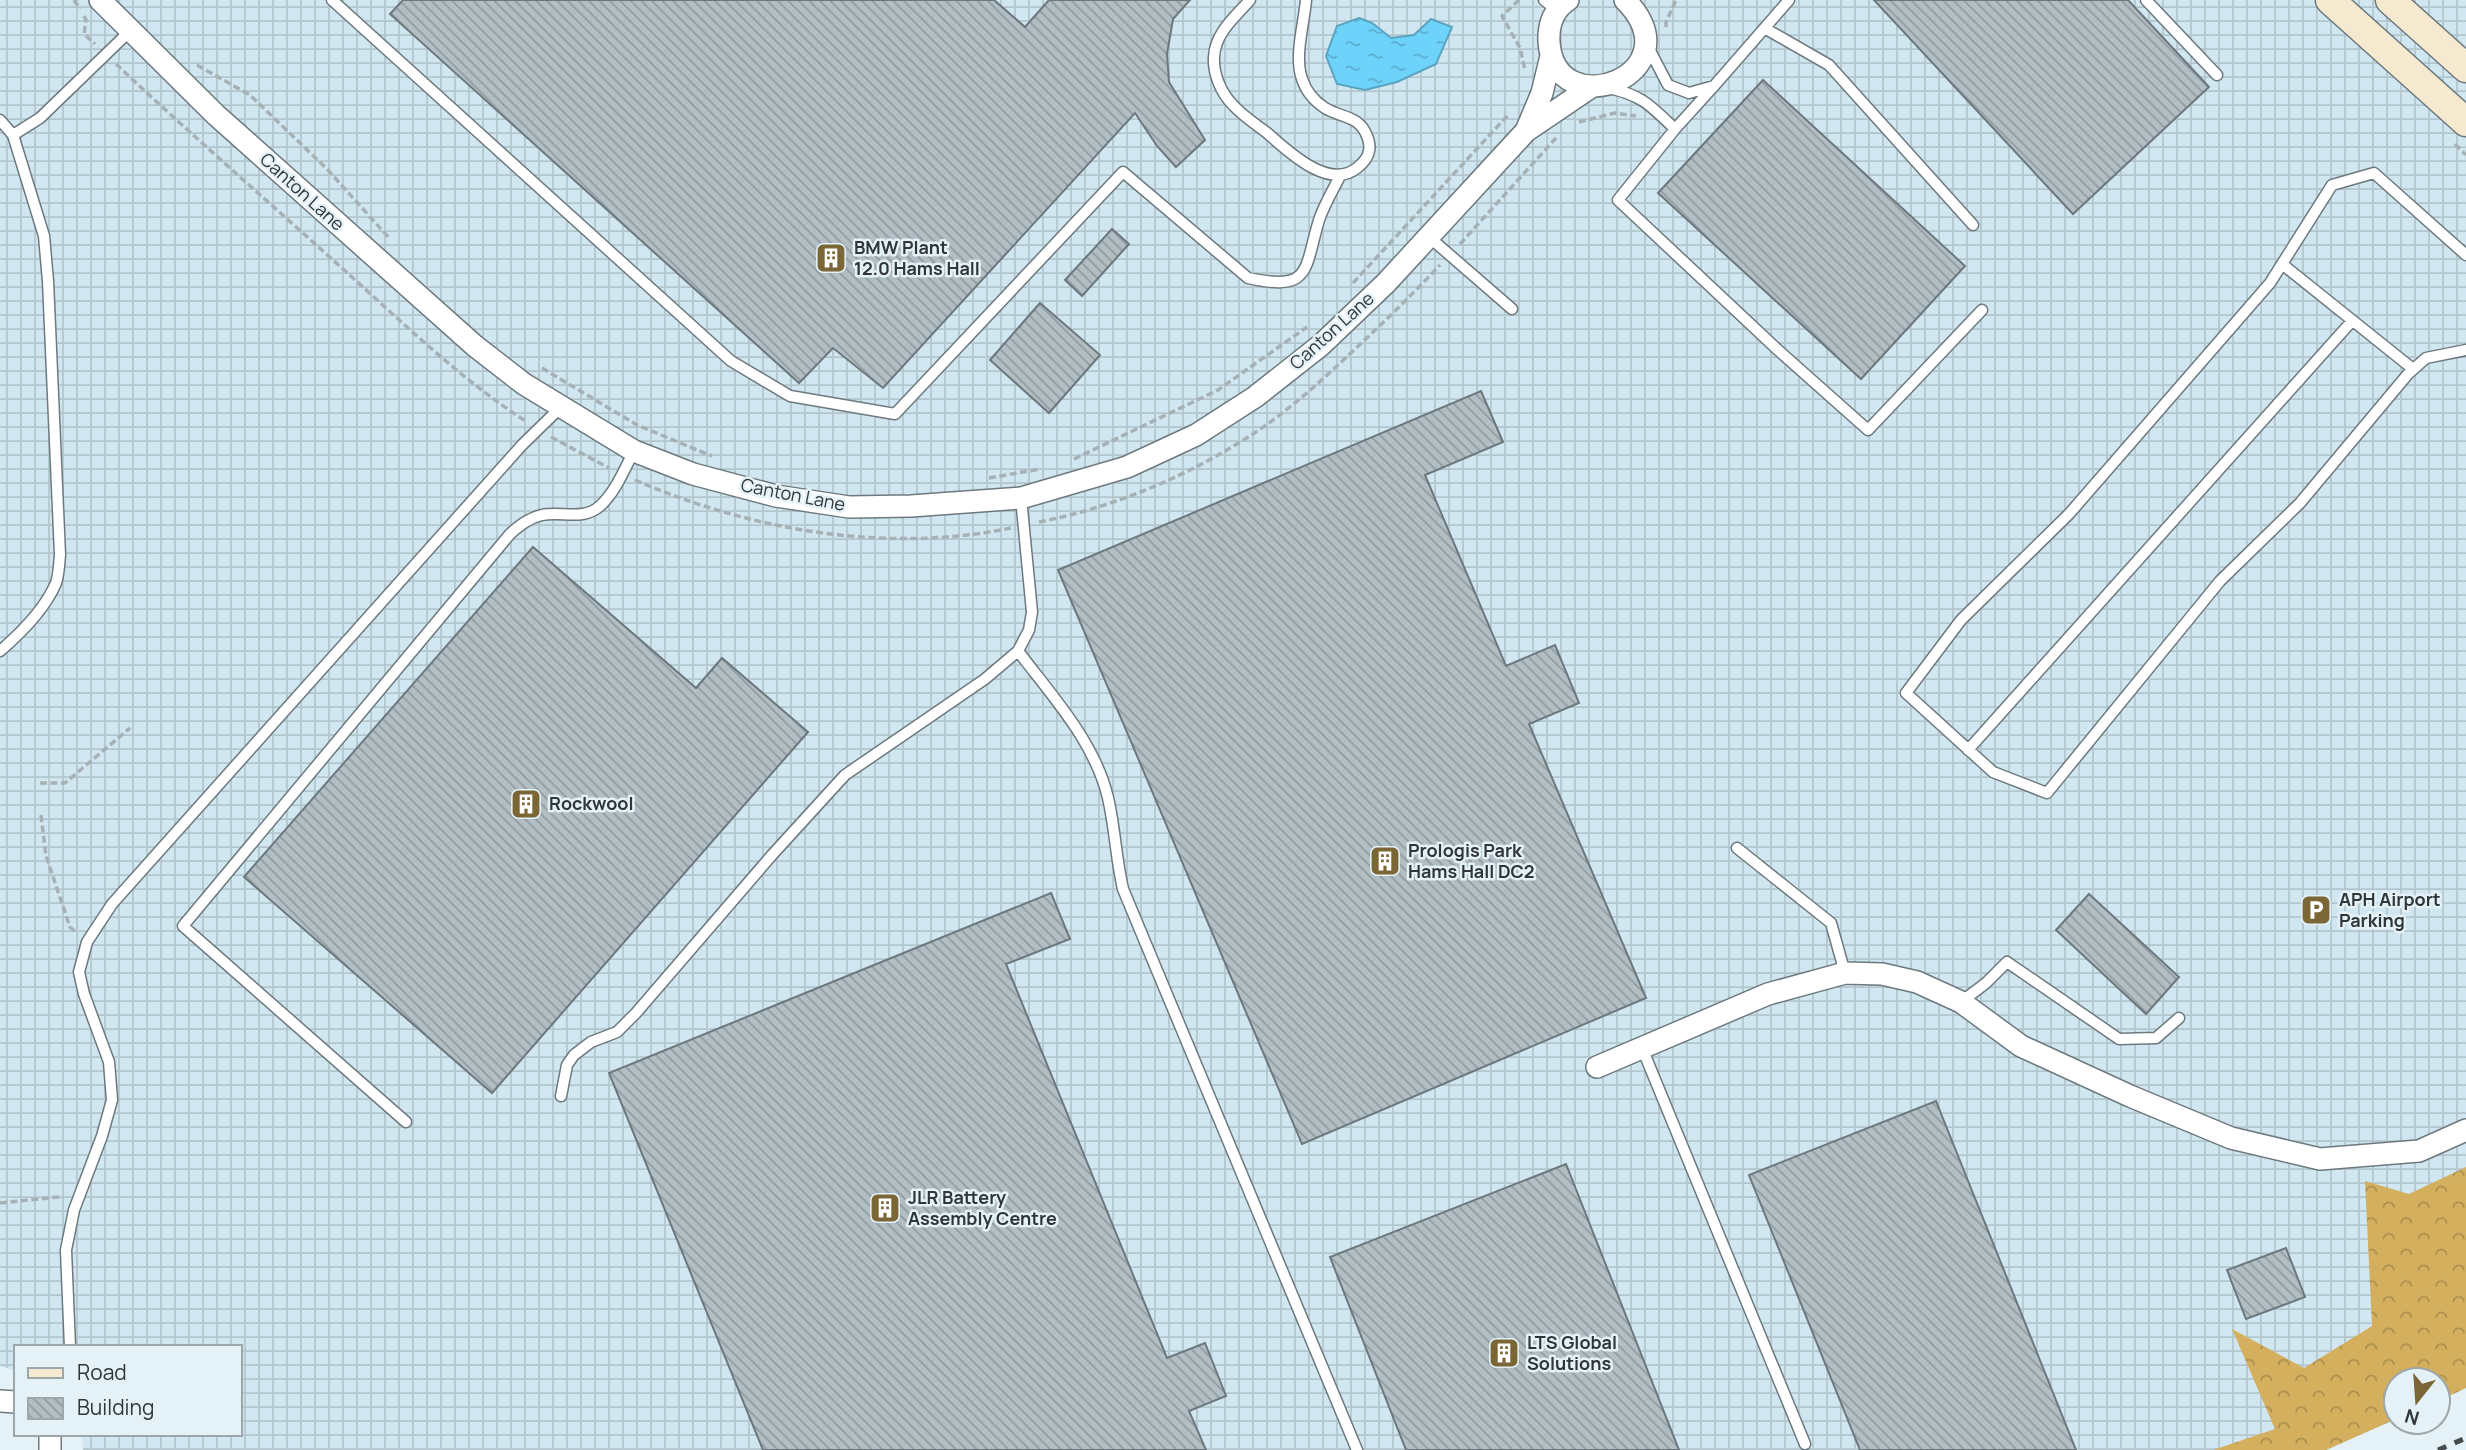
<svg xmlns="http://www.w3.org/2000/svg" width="2466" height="1450" viewBox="0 0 2466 1450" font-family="Manrope,sans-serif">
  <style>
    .industrial { fill: url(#industrial-grid) }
    .forest { fill: url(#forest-crowns) }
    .water { fill: url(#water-ripples); stroke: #5ba4c0; stroke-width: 2 }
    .building { fill: url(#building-back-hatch); stroke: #6c787d; stroke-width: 2 }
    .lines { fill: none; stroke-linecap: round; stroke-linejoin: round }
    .lane-casing { stroke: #6d797e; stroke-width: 13 }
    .street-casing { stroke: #6d797e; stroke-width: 24 }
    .secondary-casing { stroke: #6d797e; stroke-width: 31 }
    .path { stroke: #a6b1b5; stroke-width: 3.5; stroke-dasharray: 7 3.5; stroke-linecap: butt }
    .lane { stroke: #fff; stroke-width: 10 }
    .street { stroke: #fff; stroke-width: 21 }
    .secondary { stroke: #f5e9cf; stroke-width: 28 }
    .rail { stroke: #454c4e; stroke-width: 5; stroke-dasharray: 9 9; stroke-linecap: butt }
    .labels { text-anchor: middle; stroke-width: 5; stroke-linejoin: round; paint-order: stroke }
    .street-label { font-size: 18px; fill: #303537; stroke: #e4f2f8 }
    .poi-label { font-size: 18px; font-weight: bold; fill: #303537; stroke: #e4f2f8; text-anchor: start }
  </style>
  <defs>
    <pattern id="industrial-grid" width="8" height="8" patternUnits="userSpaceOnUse" patternTransform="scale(1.75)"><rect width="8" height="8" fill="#d0e6f0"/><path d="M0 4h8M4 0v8" fill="none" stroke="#b3c6ce"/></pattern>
    <pattern id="forest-crowns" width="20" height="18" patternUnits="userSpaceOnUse" patternTransform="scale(1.75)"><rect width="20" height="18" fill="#d4af5d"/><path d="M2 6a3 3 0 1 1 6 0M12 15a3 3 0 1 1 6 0" fill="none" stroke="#ac8f4e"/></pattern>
    <pattern id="water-ripples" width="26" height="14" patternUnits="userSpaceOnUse" patternTransform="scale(1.75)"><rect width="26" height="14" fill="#6ed3fb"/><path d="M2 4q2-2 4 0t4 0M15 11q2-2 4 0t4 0" fill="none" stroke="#5baccc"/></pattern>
    <pattern id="building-back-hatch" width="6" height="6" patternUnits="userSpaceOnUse" patternTransform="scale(1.75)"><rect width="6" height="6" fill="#b1bec4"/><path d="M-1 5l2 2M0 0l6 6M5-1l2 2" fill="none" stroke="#909ba0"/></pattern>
  </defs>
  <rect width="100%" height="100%" fill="#e4f2f8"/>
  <path class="industrial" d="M0,0H2466V1388L2438,1401V1380H2396V1419L2326,1450H83L82,1434H240V1347H16V1371L0,1366Z"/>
  <path class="forest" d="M2466,1167V1388L2438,1401V1380H2396V1419L2326,1450H2213L2275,1429L2232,1329L2304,1368L2372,1326L2365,1181L2409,1194Z"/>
  <path class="water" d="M1359,18L1372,23L1391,38L1414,35L1431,19L1452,27L1436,64L1397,82L1365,90L1337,84L1326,56L1337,26Z"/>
  <path class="building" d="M403,0H994L1025,27L1049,0H1190L1173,19L1167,54L1169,82L1205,140L1176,167L1157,146L1135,113L883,388L833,348L799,383L390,14Z
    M1874,0H2128L2209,87L2073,214Z
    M1763,80L1965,266L1861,379L1658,193Z
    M1112,229L1129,244L1082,296L1065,280Z
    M1040,303L1100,355L1049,413L990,360Z
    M1481,391L1503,442L1425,475L1506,666L1555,645L1579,703L1529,724L1646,998L1302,1144L1058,570Z
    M533,547L696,688L722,658L808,732L492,1093L244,877Z
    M1051,893L1070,939L1006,964L1167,1358L1205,1343L1226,1396L1189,1411L1206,1450H763L609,1073Z
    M2089,894L2179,977L2146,1014L2056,930Z
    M1936,1101L2076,1450H1860L1749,1175Z
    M1566,1164L1679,1450H1406L1330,1257Z
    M2286,1248L2305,1297L2246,1319L2227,1270Z"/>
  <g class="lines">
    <g class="lane-casing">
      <path id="lane" d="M332,0L731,361L790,396L895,414L1123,172L1248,278C1312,292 1304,270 1319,220C1324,205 1333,190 1340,176
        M1250,0C1235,17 1215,33 1214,57C1213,74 1221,93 1233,105C1242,115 1255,124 1266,132C1287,150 1328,191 1357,168C1362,164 1368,158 1369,151C1370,147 1369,140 1367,136C1359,115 1341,118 1325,108C1314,101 1306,91 1302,79C1294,56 1304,24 1306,0
        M1544,0L1558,11
        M2146,0L2217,75
        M1766,29L1829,65L1973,225
        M1647,45L1668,85L1689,93L1714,86L1789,0
        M1714,86L1675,129L1618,200L1778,350L1868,430L1982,310
        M1608,88C1642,95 1650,105 1675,129
        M0,120L13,135L44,236L48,281L60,555C59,564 59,574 56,583C45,609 21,633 0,651
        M13,135L40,118L131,30
        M1429,237L1512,309
        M2466,255L2374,173L2332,185L2270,283L2069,514L1961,620L1906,693L1993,772L2047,793L2220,581L2300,503L2408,374L2426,358L2466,350
        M2282,264L2413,369
        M1018,651C1052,696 1095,742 1108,798C1115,828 1116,859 1123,889L1357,1450
        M1968,750L2352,321
        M1737,848L1831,923L1845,973
        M1961,1002L1986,983L2007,962L2119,1039L2156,1038L2179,1018
        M1642,1048L1805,1444
        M561,1096L567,1065L574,1055L591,1042L617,1032L636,1013L772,855L845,775L985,679L1018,651L1029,630L1032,612L1021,498
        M406,1122L183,926L510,534C520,525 529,518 542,515C562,511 583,521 600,506C616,491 624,470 634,451
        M70,1347L66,1250L74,1210L102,1136L112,1100L109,1062L84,994L79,972L87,942L112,904L522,445L561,407"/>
    </g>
    <g class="street-casing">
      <path id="street" d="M100,0L216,115L475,346L524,384L634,451L693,474L776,496L849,507L911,506L1021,498L1127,467L1196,435L1255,397L1321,345L1386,283L1526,131L1591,87
        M1568,0C1554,9 1548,25 1549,42C1555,128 1698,74 1625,0
        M1526,131L1542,93L1551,56
        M1597,1067L1768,994L1845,973L1882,974L1917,982L1961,1002L2021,1046L2130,1096L2231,1138L2320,1159L2419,1151L2466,1130
        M0,1401L16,1402
        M50,1450V1434"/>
    </g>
    <g class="secondary-casing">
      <path id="secondary" d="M2330,0L2466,122
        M2390,0L2466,68"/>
    </g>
    <path class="path" d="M74,0L80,9
      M1519,0L1502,16L1520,48L1525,70
      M84,16L86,20L84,34L95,44
      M1666,27V22L1676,0
      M116,64C187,131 261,195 334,261C396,316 457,377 527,422
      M197,65L250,95L327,169L390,239
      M1579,122L1615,113L1636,116
      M2455,144L2466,155
      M1460,244L1556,138
      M1353,283L1509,114
      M542,368L637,425L712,456
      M551,437L609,468
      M1074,459L1218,390L1307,327
      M989,478L1040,469
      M635,480C750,530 886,554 1011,528
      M1039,522C1116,507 1193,474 1259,430C1293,407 1323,379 1353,351C1383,323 1412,295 1440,265
      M40,783H65L130,728
      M41,815L46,856L70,927L76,932
      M0,1203L58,1197L62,1195"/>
    <use href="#lane" class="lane"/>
    <use href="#street" class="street"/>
    <use href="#secondary" class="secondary"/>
    <path class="rail" d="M2438,1450L2466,1438"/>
  </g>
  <defs>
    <g id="building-square" transform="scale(1.575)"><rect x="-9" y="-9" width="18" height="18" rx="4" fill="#7b6635" stroke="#e4f2f8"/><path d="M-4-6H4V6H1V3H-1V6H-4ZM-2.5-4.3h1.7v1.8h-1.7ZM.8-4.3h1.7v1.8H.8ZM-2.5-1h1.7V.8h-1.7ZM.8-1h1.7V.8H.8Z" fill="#fff"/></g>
    <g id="parking-square" transform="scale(1.575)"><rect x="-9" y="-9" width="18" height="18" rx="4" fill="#7b6635" stroke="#e4f2f8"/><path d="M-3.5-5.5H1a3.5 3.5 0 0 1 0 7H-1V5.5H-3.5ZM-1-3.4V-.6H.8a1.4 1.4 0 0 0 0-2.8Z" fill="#fff"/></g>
  </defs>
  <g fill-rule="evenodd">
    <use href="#building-square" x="831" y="258"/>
    <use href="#building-square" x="526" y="804"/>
    <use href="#building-square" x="1385" y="861"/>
    <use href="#parking-square" x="2316" y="910"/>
    <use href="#building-square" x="885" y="1208"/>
    <use href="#building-square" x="1504" y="1353"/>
  </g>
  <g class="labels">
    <g class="street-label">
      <text transform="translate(302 192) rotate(42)" y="6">Canton Lane</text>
      <text transform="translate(1332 331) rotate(-42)" y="6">Canton Lane</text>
      <text transform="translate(793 495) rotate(11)" y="6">Canton Lane</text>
    </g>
    <g class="poi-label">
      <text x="854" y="254">BMW Plant<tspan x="854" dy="21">12.0 Hams Hall</tspan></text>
      <text x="549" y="810">Rockwool</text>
      <text x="1408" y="857">Prologis Park<tspan x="1408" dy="21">Hams Hall DC2</tspan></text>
      <text x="2339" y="906">APH Airport<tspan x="2339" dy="21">Parking</tspan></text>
      <text x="908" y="1204">JLR Battery<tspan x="908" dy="21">Assembly Centre</tspan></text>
      <text x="1527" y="1349">LTS Global<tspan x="1527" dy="21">Solutions</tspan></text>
    </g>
  </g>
  <rect x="14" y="1345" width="228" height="91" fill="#e4f2f8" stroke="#9ca6ab" stroke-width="2"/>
  <rect x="28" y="1368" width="35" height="10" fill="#f5e9cf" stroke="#9ca6ab" stroke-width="2"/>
  <text x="77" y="1380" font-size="21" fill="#303537">Road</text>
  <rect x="28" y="1398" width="35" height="21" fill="url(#building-back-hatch)" stroke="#9ca6ab" stroke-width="2"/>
  <text x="77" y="1415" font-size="21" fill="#303537">Building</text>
  <g transform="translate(2417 1401) rotate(197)"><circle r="33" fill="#e4f2f8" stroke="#9ca6ab" stroke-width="2"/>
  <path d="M0-5L12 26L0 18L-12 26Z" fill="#7b6635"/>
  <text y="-10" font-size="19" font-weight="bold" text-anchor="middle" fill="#303537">N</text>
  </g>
</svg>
